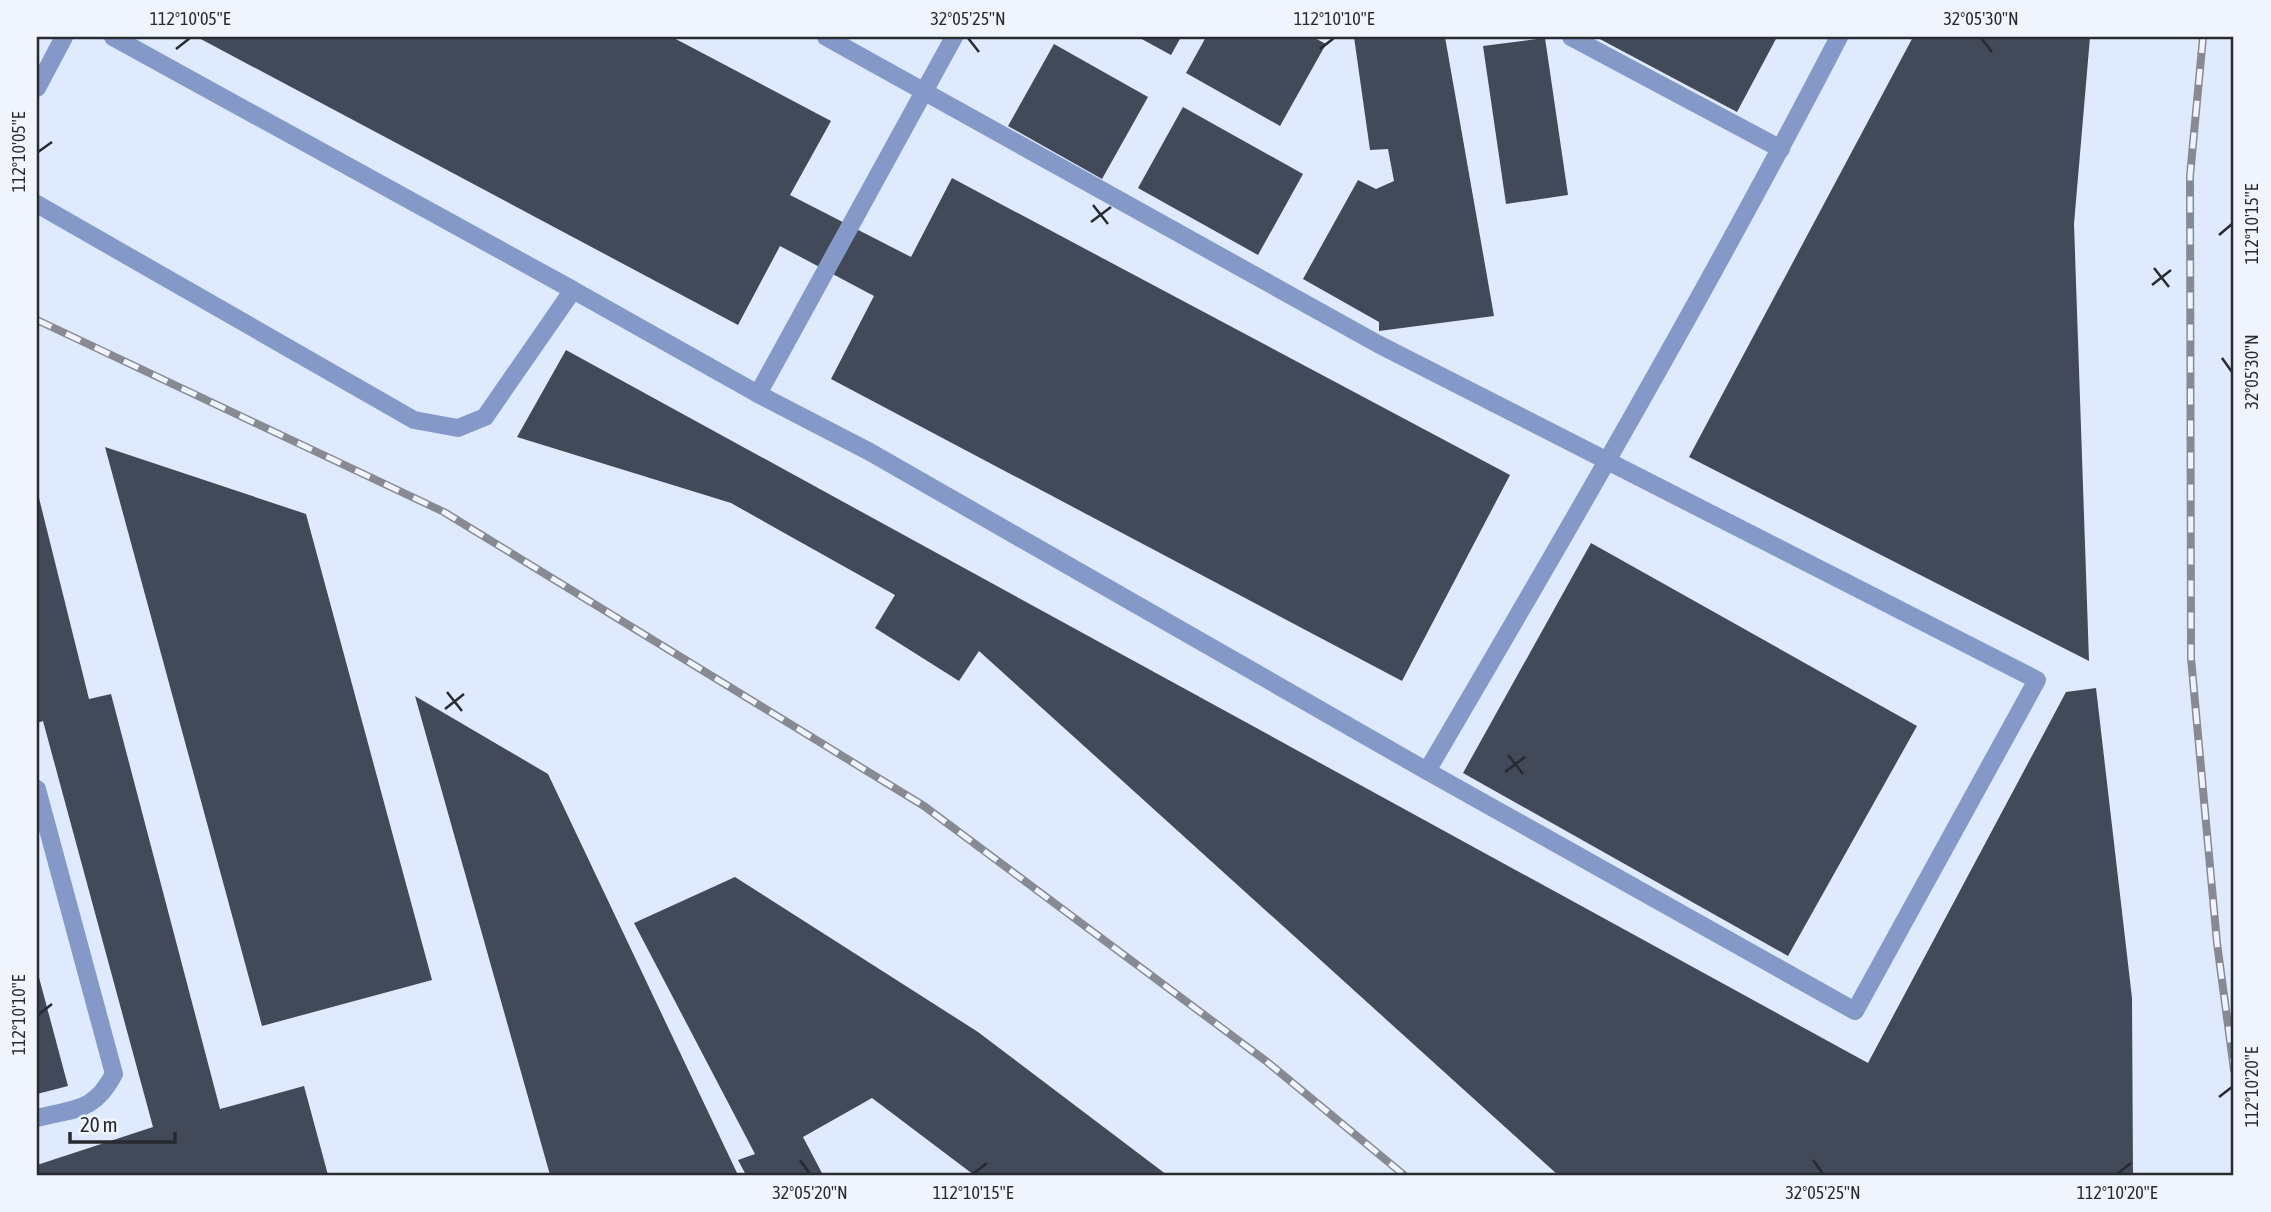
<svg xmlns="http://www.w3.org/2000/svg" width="2271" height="1212" viewBox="0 0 2271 1212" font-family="'Asap Condensed',sans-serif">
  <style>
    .built { fill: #e0eafe }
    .building { fill: #424959 }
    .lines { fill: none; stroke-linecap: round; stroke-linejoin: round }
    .service { stroke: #8499c8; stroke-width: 18 }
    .minor { stroke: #8499c8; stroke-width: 18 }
    .rail-casing { stroke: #878a92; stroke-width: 8 }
    .rail { stroke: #f0f4fc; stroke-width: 5; stroke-dasharray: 16; stroke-linecap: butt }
    .ticks { fill: none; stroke: #272a31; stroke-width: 2.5 }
    .neatline { fill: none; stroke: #272a31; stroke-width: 2.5 }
    .ticks-label { font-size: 18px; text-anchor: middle; fill: #272a31 }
  </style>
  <rect width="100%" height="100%" fill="#f0f4fc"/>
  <path class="built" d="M37,37H2234V1175H37Z"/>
  <path class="building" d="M197,37H672L831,121L790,195L911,257L952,178L1510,475L1402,681L831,379L874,296L780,246L738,325Z
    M1138,37H1181L1171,55Z
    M1206,37H1313L1326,44L1280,126L1186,73Z
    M1354,37H1445L1494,316L1379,331V322L1303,279L1358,180L1376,189L1394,181L1388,149L1370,150Z
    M1596,37H1777L1737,112Z
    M1913,37H2090L2074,224L2089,661L1689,457Z
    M1545,38L1568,195L1506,204L1483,46Z
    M1054,44L1148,97L1102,179L1008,126Z
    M1183,107L1303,174L1258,255L1138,188Z
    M566,350L1868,1063L2066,692L2096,688L2132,998L2133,1175H1558L979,651L959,681L875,628L895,595L731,503L517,437Z
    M105,447L306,514L432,980L262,1026Z
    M38,494L89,699L111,694L220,1109L304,1086L328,1175H37V1165L153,1127L43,721L37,723Z
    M1591,543L1917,726L1788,956L1463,773Z
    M415,696L548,774L738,1175H550Z
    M735,877L978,1032L1167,1175H974L872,1098L803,1137L823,1175H746L738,1160L755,1154L634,923Z
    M37,970L68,1086L37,1094Z"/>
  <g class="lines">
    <path class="service" d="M826,37L1378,344L2037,680L1855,1011L1427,771
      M1571,37L1781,149
      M37,88L64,37
      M758,394L954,37
      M37,789L114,1074C94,1112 76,1108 37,1118"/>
    <path class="minor" d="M113,37L573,290
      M37,204L414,420L458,428L485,417L573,290L758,394L870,452L1427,771C1569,529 1710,286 1839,37"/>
    <g class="rail-casing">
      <path id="rail" d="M2203,37L2190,176L2191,658L2217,943L2234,1070
        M37,320L444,512L924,806L1266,1061L1404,1175"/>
    </g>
    <use href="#rail" class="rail"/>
  </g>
  <path class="ticks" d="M968,38L979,52M1981,38L1992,52M176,49L190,38M1320,49L1334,38M38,152L52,142M1093,205L1108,224M1091,222L1111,207M2219,235L2232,224M2154,268L2169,287M2152,285L2171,270M2222,358L2232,372M447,692L462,711M445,709L464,694M1508,755L1523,774M1505,772L1525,757M38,1015L52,1004M2219,1097L2232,1087M800,1160L810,1174M1813,1160L1823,1174M973,1174L987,1163M2117,1174L2131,1163"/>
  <rect width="2271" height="1212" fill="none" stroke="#f0f4fc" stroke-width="77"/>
  <path d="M70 1132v10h105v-10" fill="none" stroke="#272a31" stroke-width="3.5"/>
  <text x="80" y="1132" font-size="21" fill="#272a31" stroke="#f0f4fc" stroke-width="5" paint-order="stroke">20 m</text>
  <rect x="38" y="38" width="2194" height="1136" class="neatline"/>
  <g class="ticks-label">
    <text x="190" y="25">112°10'05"E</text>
    <text x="968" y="25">32°05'25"N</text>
    <text x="1334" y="25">112°10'10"E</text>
    <text x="1981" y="25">32°05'30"N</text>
    <text transform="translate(19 152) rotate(-90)" y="6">112°10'05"E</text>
    <text transform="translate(2252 224) rotate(-90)" y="6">112°10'15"E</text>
    <text transform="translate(2252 372) rotate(-90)" y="6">32°05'30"N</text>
    <text transform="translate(19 1015) rotate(-90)" y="6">112°10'10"E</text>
    <text transform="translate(2252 1087) rotate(-90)" y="6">112°10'20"E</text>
    <text x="810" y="1199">32°05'20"N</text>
    <text x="973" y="1199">112°10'15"E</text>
    <text x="1823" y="1199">32°05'25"N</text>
    <text x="2117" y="1199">112°10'20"E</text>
  </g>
</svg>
